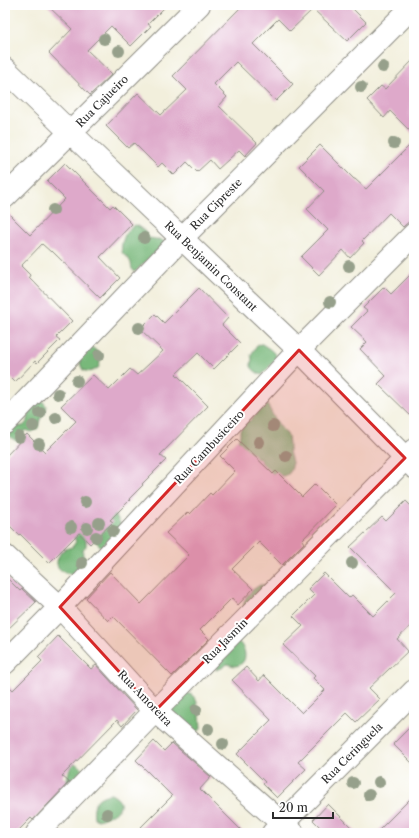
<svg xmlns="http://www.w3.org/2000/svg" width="419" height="838" viewBox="0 0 419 838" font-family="'Libre Caslon Text',serif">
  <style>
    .forest { fill: #78b87a; stroke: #527252 }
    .building { fill: #dea9ca }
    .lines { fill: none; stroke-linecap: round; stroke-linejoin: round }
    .street-casing { stroke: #8e8d84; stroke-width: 24 }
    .secondary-casing { stroke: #8e8d84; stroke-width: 24 }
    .street { stroke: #fff; stroke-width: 22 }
    .secondary { stroke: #fff; stroke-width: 22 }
    .tree { fill: #96a08b }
    .marked { fill: #d62828; fill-opacity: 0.2; stroke: #d62828; stroke-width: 3; stroke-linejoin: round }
    .labels { text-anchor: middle; stroke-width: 4; stroke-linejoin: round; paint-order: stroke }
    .street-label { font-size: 11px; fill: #2b2b2b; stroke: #fff }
  </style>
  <rect width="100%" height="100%" fill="#fff"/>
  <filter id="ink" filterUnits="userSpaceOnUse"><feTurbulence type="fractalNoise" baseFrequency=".025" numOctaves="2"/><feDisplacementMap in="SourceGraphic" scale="8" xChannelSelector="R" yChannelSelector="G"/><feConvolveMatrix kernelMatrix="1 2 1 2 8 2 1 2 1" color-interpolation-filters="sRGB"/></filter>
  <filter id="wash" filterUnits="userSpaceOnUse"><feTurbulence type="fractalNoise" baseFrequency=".012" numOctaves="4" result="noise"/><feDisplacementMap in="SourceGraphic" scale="16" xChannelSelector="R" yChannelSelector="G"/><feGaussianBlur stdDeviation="0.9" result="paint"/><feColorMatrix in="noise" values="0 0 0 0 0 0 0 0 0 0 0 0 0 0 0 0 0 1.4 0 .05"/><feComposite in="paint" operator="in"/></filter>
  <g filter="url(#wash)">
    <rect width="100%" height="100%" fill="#f2efdc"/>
    <path class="forest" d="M134,225C142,226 145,232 149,238L162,240L165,243L135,272C129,267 133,266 130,261C129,258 125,256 123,254C119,248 124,234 129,229C130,228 132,227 134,225Z
      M260,344H262C268,348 274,351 277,358L262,375C259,374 252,370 251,366C251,362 253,360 251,355L256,347Z
      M86,348H93C100,353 101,359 99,367C93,372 89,373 83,370L81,366L79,358Z
      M42,401C50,407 45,413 41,418C39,421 39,425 38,428L32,432L28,431L27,430L24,431L20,439L17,441C12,439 9,437 9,431L14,427L23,426L26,423L28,420L29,413L38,402Z
      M268,405C270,411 278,424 282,429C284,431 285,432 287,434C290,440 288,449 290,455C291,459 293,463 292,467C289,482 272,475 264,468C261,465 261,461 259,457L250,461L238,442L240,435V430L246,421H250C256,414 258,407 268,405Z
      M114,513L119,521L122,528L101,547L93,538H86V546C78,555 87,557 84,565C83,568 78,572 75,575C67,574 53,570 58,558C59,555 61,552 63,550C66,548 70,548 72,547C74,545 75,543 76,541L74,538L70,536Z
      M260,585H265L269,586L243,608C246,594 249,592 260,585Z
      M237,641C248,648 248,666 234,666C232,665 230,665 227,664L224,667L216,670L217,661Z
      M184,692L192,695L195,698L197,702V707L200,715L201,728L199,731C192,732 190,729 186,724L177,722L169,710Z
      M73,763C80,765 83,769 88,774L67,786C66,779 69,770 73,763Z
      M111,794C133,806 111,816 98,820L94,818C92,803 97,796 111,794Z"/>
    <g id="blocks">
      <path class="building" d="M47,5H167L148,24L151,26L131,46L111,26L87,50L112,74L90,95L49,53L72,29Z
        M243,5H349L366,22L347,41L313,9L290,31L278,19L253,44L293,84L276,101L236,62L214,84L227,97L219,106L257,143L245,156L239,150L218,169L210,160L197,172L187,162L174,175L162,163L158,167L134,143L128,148L106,126L138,93L161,115L187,90L173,76Z
        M414,59V135L390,111L384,118L367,100L381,86L385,89Z
        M414,141V217L403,227L389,213L362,241L364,243L350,258L343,250L319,275L301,257L328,230L307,209L324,191L299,166L320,145L354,179H355L366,189Z
        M65,163L110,208L113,205L132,224L100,257L120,278L100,298L52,251L51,252L42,244L21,266L30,275L29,277L72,321L56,337L60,340L37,363L35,361L15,382L5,372V210L30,235L65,199L47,181Z
        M414,271V419L378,384L386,376L360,349L367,342L351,327L367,311L363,308L384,287L391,294Z
        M199,288L228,318L222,325L240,343L214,369L198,353L176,374L208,406L160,455L166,460L142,484L143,485L129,499L130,500L110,520L113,522L90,544L79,533L49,563L20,534L19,535L5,521V457L27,434L45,452L76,421L61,406L93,375L109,390L130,369L137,375L163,351L140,329L155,314L164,323Z
        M237,439L273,474L276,471L302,497L315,484L336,505L302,540L304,543L282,565L259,542L232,569L253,589L238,605L232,598L200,630L209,639L172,676L113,616L108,621L86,598L110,572L141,604L189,555L166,533L188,512L190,514L210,493L212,495L235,471L220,456Z
        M406,501L414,509V623L397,639L408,651L369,688L380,699L356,722L347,713L298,762L306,769L277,798L263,784L265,782L237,754L271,720L232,680L246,667L259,681L264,675L302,713L325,690L313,678L315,676L283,645L303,626L293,616L314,595L308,589L324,573L349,598L352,595L373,616L396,593L350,547L382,517L386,521Z
        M5,576L20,591L22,589L36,602L5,632Z
        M58,636L91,669L96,665L137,710L122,726L117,720L62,776L69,782L33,820L31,818L16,833H5V682L13,690L42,661L38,657Z
        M414,723V765L393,744Z
        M154,741L164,751L172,743L211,777L200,789L244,833H135L172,796L136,760Z
        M414,795V833H376Z
        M328,804L357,833H326L313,820Z"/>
    </g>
  </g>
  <g filter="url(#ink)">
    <use href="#blocks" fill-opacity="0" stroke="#8e8d84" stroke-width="1"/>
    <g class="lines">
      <g class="street-casing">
        <path id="street" d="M5,197L199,5
          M5,423L182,238L414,5
          M5,556L60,607L155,711L293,833
          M5,663L60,607L299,350L414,234
          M37,833L155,711L414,450
          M273,833L414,691"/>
      </g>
      <g class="secondary-casing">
        <path id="secondary" d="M5,69L70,132L299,350L414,467"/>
      </g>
      <use href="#street" class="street"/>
      <use href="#secondary" class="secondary"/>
    </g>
    <g class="tree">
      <circle cx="104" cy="39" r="6"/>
      <circle cx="119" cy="51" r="6"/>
      <circle cx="383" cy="67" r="6"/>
      <circle cx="361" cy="87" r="6"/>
      <circle cx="394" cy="143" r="6"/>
      <circle cx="53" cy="210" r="6"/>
      <circle cx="144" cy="238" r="6"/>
      <circle cx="349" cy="266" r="6"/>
      <circle cx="330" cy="302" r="6"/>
      <circle cx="139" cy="328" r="6"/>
      <circle cx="99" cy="355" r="6"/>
      <circle cx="77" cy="381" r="6"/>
      <circle cx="58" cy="394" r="6"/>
      <circle cx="40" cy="413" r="6"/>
      <circle cx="56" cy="418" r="6"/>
      <circle cx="33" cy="426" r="6"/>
      <circle cx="273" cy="426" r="6"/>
      <circle cx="19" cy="437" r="6"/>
      <circle cx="259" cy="442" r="6"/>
      <circle cx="39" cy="444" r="6"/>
      <circle cx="286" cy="456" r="6"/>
      <circle cx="85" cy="502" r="6"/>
      <circle cx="99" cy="523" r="6"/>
      <circle cx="71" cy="527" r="6"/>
      <circle cx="87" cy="528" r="6"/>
      <circle cx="113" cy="531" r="6"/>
      <circle cx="96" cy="537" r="6"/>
      <circle cx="82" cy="563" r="6"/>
      <circle cx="352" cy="563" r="6"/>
      <circle cx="196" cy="710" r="6"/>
      <circle cx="208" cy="729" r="6"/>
      <circle cx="223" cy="744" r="6"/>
      <circle cx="379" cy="782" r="6"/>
      <circle cx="353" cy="783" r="6"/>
      <circle cx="369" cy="795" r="6"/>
      <circle cx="107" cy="814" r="6"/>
    </g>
  </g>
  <path class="marked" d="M299,350L405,458L155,711L60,607Z"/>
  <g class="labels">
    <g class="street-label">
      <text transform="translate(102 101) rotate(-45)" y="4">Rua Cajueiro</text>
      <text transform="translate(216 204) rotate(-45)" y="4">Rua Cipreste</text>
      <text transform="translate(211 266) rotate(44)" y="4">Rua Benjamin Constant</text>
      <text transform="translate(209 447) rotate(-47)" y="4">Rua Cambusiceiro</text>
      <text transform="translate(225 641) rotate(-45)" y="4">Rua Jasmin</text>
      <text transform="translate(145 698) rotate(46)" y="4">Rua Amoreira</text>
      <text transform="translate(352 753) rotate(-45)" y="4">Rua Ceringuela</text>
    </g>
  </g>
  <rect width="419" height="838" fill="none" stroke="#fff" stroke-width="20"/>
  <path d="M273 812v6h60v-6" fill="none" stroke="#2b2b2b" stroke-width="2"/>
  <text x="279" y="812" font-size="12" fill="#2b2b2b" stroke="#ffffff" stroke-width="3" paint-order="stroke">20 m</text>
</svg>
